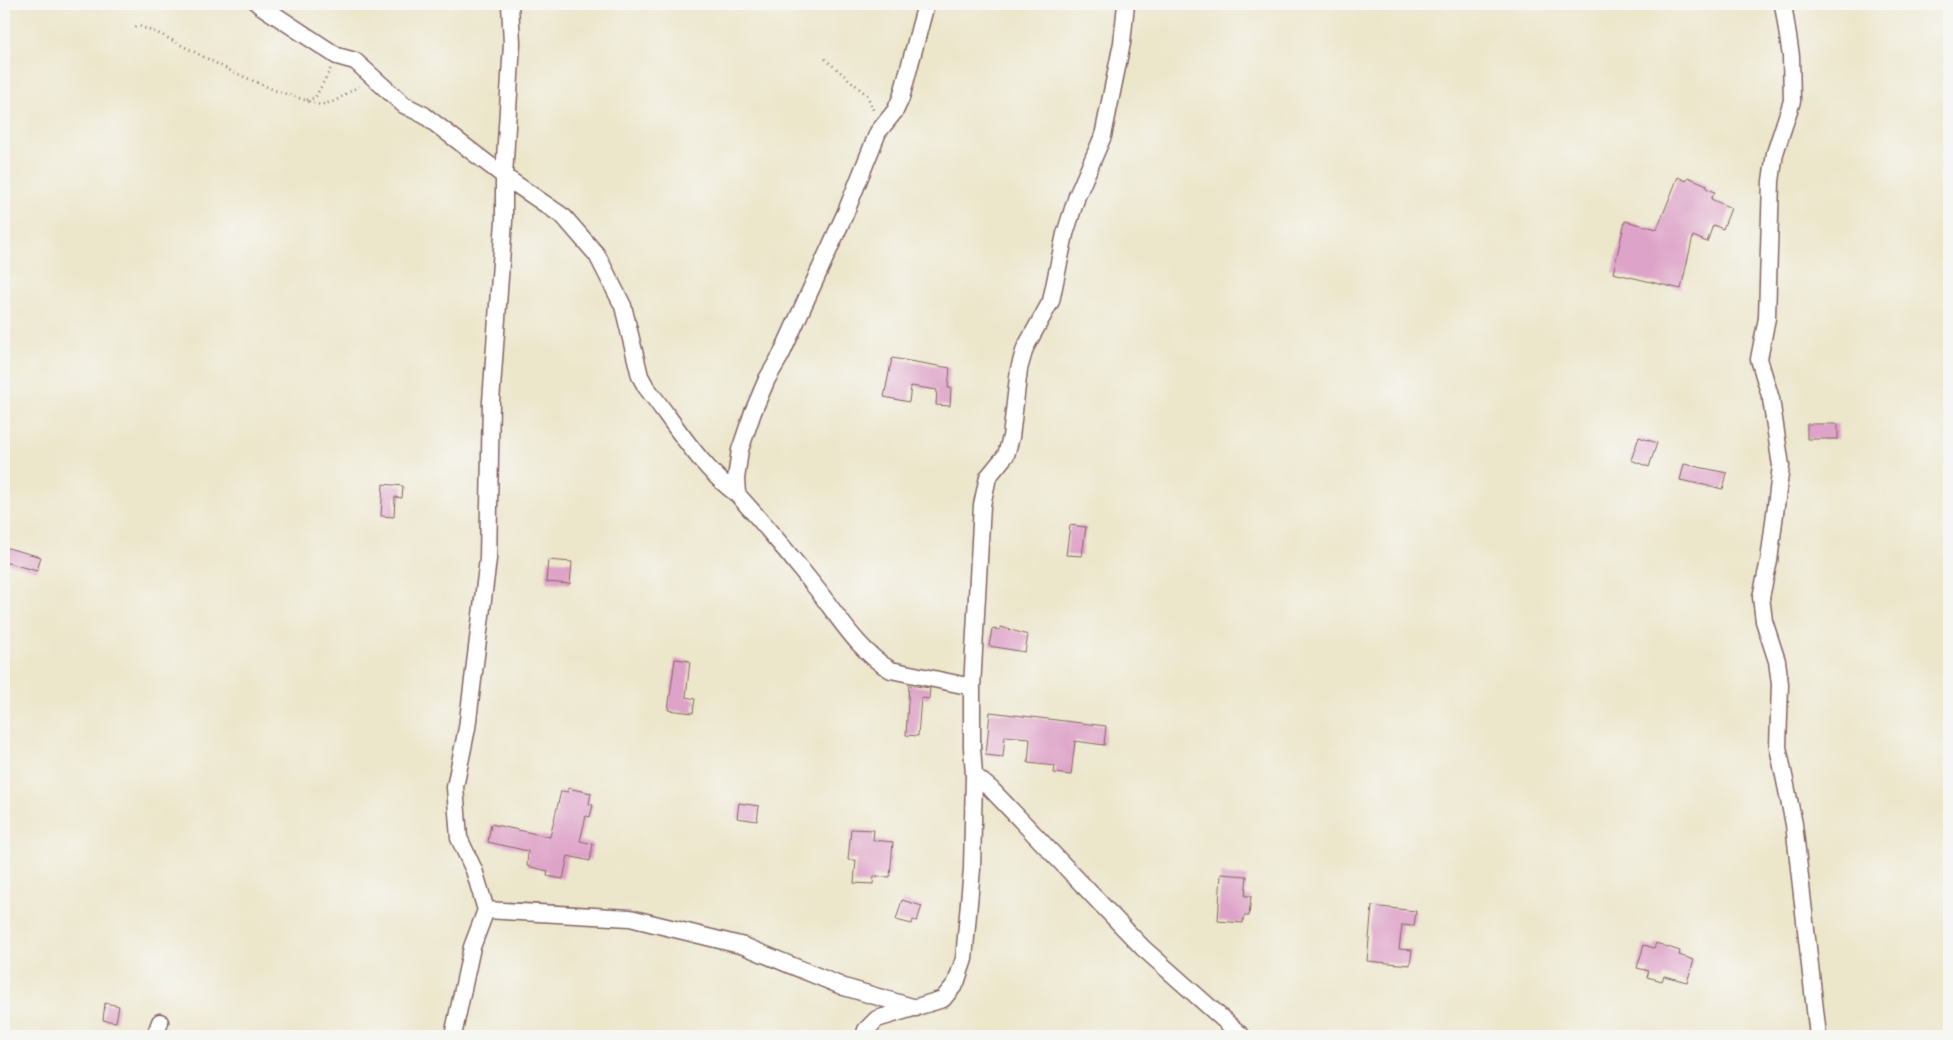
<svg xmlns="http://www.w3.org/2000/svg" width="1953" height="1040" viewBox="0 0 1953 1040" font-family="'Playpen Sans',sans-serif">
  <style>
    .building { fill: #dea3c8 }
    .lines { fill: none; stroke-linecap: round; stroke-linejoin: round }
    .minor-casing { stroke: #836563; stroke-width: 19 }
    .path { stroke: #836563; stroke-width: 2.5; stroke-dasharray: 1 4; stroke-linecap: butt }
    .minor { stroke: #fff; stroke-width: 16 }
  </style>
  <rect width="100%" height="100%" fill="#f6f6f2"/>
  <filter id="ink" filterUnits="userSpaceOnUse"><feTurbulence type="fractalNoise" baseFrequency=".02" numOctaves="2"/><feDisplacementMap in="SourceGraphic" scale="10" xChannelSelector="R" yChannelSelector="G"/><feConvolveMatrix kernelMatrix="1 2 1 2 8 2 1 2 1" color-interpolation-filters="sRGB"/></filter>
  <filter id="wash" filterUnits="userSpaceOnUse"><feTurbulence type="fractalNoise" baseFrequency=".0096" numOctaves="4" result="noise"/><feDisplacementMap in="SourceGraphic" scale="20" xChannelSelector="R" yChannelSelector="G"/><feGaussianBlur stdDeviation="1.12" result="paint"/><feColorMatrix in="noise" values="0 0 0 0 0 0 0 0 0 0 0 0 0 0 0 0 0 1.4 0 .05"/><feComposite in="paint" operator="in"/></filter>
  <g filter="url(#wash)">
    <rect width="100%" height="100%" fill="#ece6cb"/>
    <g id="blocks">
      <path class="building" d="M1678,177L1686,181L1688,177L1707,185L1706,188L1715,192L1711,199L1731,208L1723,229L1713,225L1707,242L1693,236L1681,289L1613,273L1625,221L1657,229Z
        M892,358L950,368L948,388H951L950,406L936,405L937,390L911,386L909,402L884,397Z
        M1807,424H1838V439H1807Z
        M1639,437L1657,443L1649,467L1631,460Z
        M1684,464L1727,473L1723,489L1680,480Z
        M383,484L403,486L402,498L395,497L394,517L381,516Z
        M1070,525L1086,527L1082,556L1066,555Z
        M4,547L41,557L37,571L4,562Z
        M548,560L572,562L570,584L546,582Z
        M1001,627L1028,635L1025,652L989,646L992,629L1000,630Z
        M675,659L690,661L686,697L695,699L693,713L668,710Z
        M909,685L930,688L929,699L921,698L918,736L906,735Z
        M990,712L1106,726L1104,745L1075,741L1071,775L1054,773L1055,766L1028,763L1030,738L1005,736L1003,757L986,755Z
        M568,788L591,793L589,804L593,805L590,817L586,816L580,841L593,844L590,861L568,856L563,879L547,876L548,871L527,866L528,851L488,842L491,824L550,837L561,791L568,792Z
        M739,803L759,806L757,821L737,818Z
        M851,829L874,830L873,840L893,842L890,877L874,876L873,884L854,883L856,860H848Z
        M1221,874L1247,876L1245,896H1251L1249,916H1244L1243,923L1218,921Z
        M902,900L922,906L917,921L913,920L912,924L896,920Z
        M1372,906L1416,911L1414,926L1402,925L1399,949L1412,950L1410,965L1367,961Z
        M1656,943L1680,951L1679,955L1694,960L1687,982L1664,976L1662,981L1647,977L1649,971L1637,968L1644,945L1654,948Z
        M105,1003L119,1006L116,1022L103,1020Z"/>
    </g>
  </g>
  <g filter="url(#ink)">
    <use href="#blocks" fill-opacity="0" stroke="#836563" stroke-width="1"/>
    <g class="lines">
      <g class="minor-casing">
        <path id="minor" d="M258,4L337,56L355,61L404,105L424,115L504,176L564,217L597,255L623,306L640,376L646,387C675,424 699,466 737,494L736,479L740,450L753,412L767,379L781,355L845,214L878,132L895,111L901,98L926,4
          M1783,4L1791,56L1792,101L1775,153L1771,181L1767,318L1759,359L1771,399L1781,466L1769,561L1761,597L1764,621L1777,661L1780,684L1778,747L1794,824L1818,1036
          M737,494C765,525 791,556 816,588C838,616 860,653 891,670L972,687
          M974,775L991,789L1143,948L1242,1036
          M486,910L630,918L744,946L844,987L916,1008
          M155,1036L160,1022
          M453,1036L472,947L486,910L474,870L459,838L455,787L467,728L488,559L491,402L504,221V176L512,43L510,4
          M864,1036L866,1030L877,1019L943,999L956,983L964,959L972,869L974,775L972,747V687L982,505L988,477L1006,455L1011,437L1019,369L1025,348L1051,301L1065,234L1077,196L1103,136L1122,43L1126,4"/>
      </g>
      <path class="path" d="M135,27L139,26L162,35L229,70L274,90L320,105L335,101L359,86
        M825,59L867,95L874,112
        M307,100L315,98L331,68"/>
      <use href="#minor" class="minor"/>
    </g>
  </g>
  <rect width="1953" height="1040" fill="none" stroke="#f6f6f2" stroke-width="20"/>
</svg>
